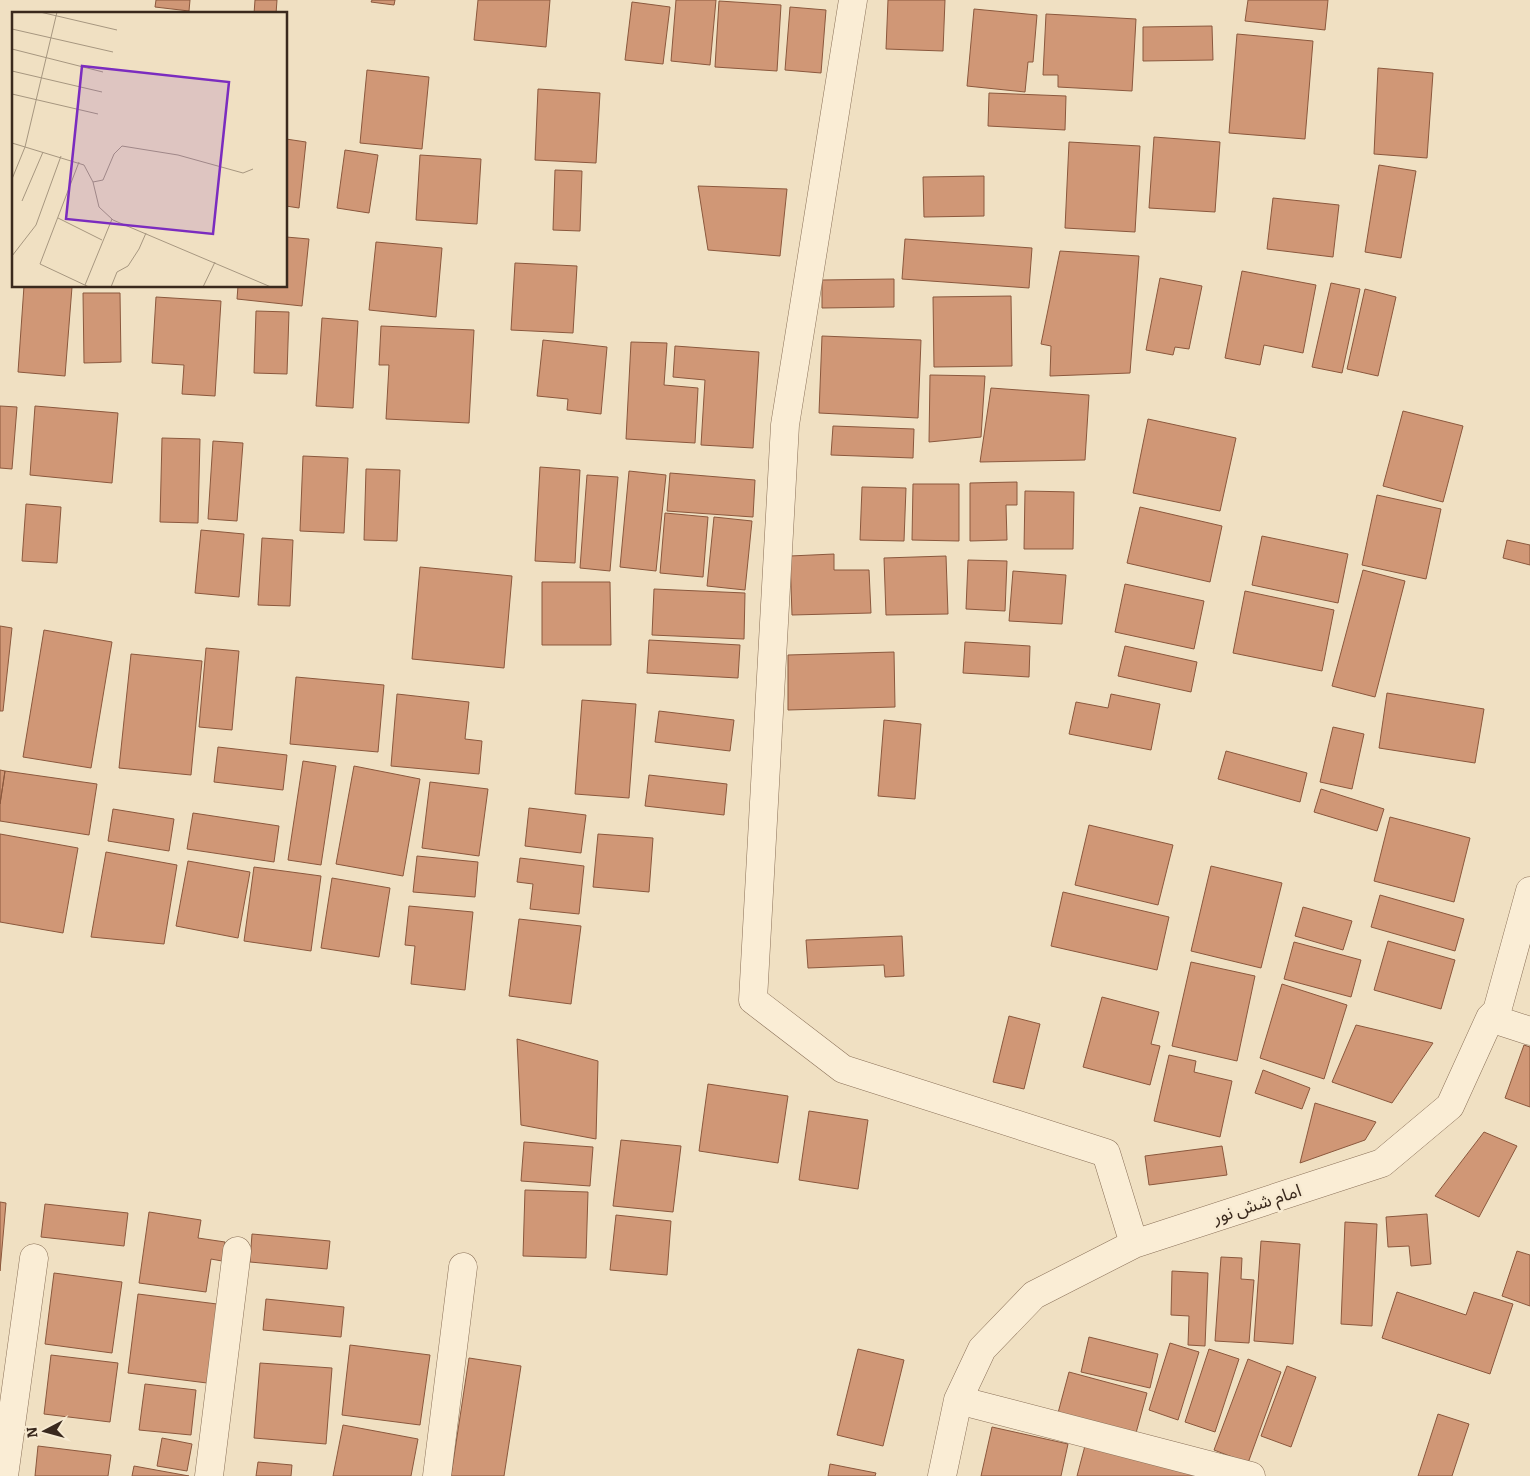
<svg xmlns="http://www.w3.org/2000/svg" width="1530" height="1476" viewBox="0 0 1530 1476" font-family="Bitter,'Noto Sans Arabic',serif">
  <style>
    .building { fill: #d09776; stroke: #8b583d }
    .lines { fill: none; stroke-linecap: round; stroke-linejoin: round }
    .minor-casing { stroke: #8a7058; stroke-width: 29 }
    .minor { stroke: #faedd5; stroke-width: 28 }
    .labels { text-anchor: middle; stroke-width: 5; stroke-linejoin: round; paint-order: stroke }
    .street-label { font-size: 18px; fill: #3a291d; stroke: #f7ead1 }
    .inset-road { fill: none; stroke: #a79780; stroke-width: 1 }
    .view { fill: #7b2cbf; fill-opacity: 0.15; stroke: #7b2cbf; stroke-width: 2.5 }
    .inset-edge { fill: none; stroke: #3a291d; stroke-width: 2.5 }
  </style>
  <rect width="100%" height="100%" fill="#f0e0c2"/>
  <path class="building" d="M156,0H190L189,11L155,7Z
    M255,0H277L276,14H254Z
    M372,0H395L394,5L371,2Z
    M478,0H550L546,47L474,40Z
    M676,0H716L710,65L671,61Z
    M888,0H945L943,51L886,49Z
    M1248,0H1328L1325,30L1245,21Z
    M719,1L781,5L777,71L715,67Z
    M632,2L670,7L663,64L625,60Z
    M790,7L826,10L821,73L785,70Z
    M974,9L1037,15L1033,62H1028L1025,92L967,86Z
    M1046,14L1136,19L1132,91L1058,87V75H1043Z
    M1212,26L1213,60L1143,61V27Z
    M1237,34L1313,41L1305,139L1229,133Z
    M1378,68L1433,73L1427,158L1374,154Z
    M367,70L429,77L422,149L360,143Z
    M538,89L600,93L596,163L535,160Z
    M989,93L1066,96L1065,130L988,126Z
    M1154,137L1220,142L1215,212L1149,208Z
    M286,139L306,142L299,208L286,206Z
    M1069,142L1140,146L1135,232L1065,228Z
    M345,150L378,155L369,213L337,208Z
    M420,155L481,159L477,224L416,220Z
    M1379,165L1416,171L1401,258L1365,252Z
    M555,170L582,171L580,231L553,230Z
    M984,176V216L924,217L923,177Z
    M698,186L787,189L780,256L708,250Z
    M1273,198L1339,205L1333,257L1267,249Z
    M286,237L309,239L302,306L237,299L238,286H286Z
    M905,239L1032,248L1029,288L902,279Z
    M376,242L442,248L436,317L369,310Z
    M1060,251L1139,256L1130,373L1050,376L1051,346L1041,344Z
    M515,263L577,266L573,333L511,330Z
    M1242,271L1316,285L1303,353L1264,345L1260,365L1225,358Z
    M1160,278L1202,286L1189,349L1175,347L1173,355L1146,350Z
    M894,279V307L822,308V280Z
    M1331,283L1360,289L1342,373L1312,367Z
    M24,286L72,287L65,376L18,372Z
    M1365,289L1396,297L1378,376L1347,369Z
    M83,293H120L121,362L84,363Z
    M1011,296L1012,366L934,367L933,297Z
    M156,297L221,301L215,396L182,394L184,365L152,363Z
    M256,311L289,312L287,374L254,373Z
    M322,318L358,321L353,408L316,406Z
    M381,326L474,330L469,423L386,419L389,365H379Z
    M822,336L921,340L918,418L819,413Z
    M543,340L607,347L601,414L567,410L568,399L537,396Z
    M631,342L667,343L664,385L698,388L695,443L626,439Z
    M675,346L759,352L753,448L701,445L705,380L673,377Z
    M930,375L985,376L981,437L929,442Z
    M991,388L1089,395L1085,460L980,462Z
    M0,406L17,407L12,469L0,468Z
    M35,406L118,413L112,483L30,475Z
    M1403,411L1463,426L1443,502L1383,486Z
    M1148,419L1236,438L1220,511L1133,493Z
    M833,426L914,429L913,458L831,455Z
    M162,438L200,439L198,523L160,522Z
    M213,441L243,443L237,521L208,519Z
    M303,456L348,458L344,533L300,531Z
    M540,467L580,470L575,563L535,561Z
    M366,469L400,470L397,541L364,540Z
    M629,471L666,475L656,571L620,567Z
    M670,473L755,480L753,517L667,511Z
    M587,475L618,477L610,571L580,568Z
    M1017,482V505H1006L1007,540L970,541V483Z
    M913,484H959V541L912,540Z
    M862,487L906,488L904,541L860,540Z
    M1025,491L1074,492L1073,549H1024Z
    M1377,495L1441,509L1426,579L1362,565Z
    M26,504L61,507L57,563L22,561Z
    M1140,507L1222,526L1210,582L1127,563Z
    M665,513L708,517L703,577L660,573Z
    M714,517L752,521L745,590L707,586Z
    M201,530L244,534L239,597L195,593Z
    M1262,536L1348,554L1338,603L1252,585Z
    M262,538L293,540L290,606L258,605Z
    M1507,540L1530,545V565L1503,558Z
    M834,554V570H869L871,613L792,615L790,556Z
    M946,556L948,614L886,615L884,558Z
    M968,560L1007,561L1005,611L966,609Z
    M420,567L512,576L504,668L412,659Z
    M1363,570L1405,581L1375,697L1332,686Z
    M1013,571L1066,575L1062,624L1009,621Z
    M542,582H610L611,645H542Z
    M1125,584L1204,601L1194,649L1115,632Z
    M654,589L745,593L744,639L652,635Z
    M1245,591L1334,610L1322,671L1233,653Z
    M0,626L12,628L3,711H0Z
    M44,630L112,642L91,768L23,757Z
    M649,640L740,645L738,678L647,673Z
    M965,642L1030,646L1029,677L963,673Z
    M1125,646L1197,662L1191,692L1118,676Z
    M206,648L239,651L232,730L199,727Z
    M894,652L895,707L788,710V655Z
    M131,654L202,661L191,775L119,768Z
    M296,677L384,685L378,752L290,744Z
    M1387,693L1484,709L1475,763L1379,748Z
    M397,694L469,702L465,739L482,741L479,774L391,766Z
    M1111,694L1160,704L1151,750L1069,734L1076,702L1108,708Z
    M582,700L636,704L629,798L575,794Z
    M659,711L734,720L730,751L655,742Z
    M884,720L921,724L915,799L878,796Z
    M1333,727L1364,734L1352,789L1320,782Z
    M218,747L287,755L283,790L214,782Z
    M1226,751L1307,773L1300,802L1218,779Z
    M303,761L336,766L321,865L288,860Z
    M354,766L420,779L403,876L336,864Z
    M0,770L5,771L0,804Z
    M5,771L97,784L89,835L0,821V804Z
    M649,775L727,784L724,815L645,806Z
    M430,782L488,789L479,856L422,848Z
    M1321,789L1384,809L1377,831L1314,812Z
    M529,808L586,815L581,853L525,846Z
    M113,809L174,819L169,851L108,841Z
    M193,813L279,826L274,862L187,849Z
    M1390,817L1470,838L1454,902L1374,881Z
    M1089,825L1173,845L1158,905L1075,885Z
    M0,834L78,848L63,933L0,922Z
    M598,834L653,838L649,892L593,887Z
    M106,852L177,865L164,944L91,937Z
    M417,856L478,862L475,897L413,892Z
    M520,858L584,866L579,914L530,909L533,884L517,882Z
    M188,861L250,872L238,938L176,926Z
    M1211,866L1282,883L1261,968L1191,951Z
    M254,867L321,876L311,951L244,941Z
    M332,878L390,888L379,957L321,948Z
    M1063,892L1169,917L1157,970L1051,946Z
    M1380,895L1464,919L1455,951L1371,927Z
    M409,906L473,912L465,990L411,984L415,946L405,945Z
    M1303,907L1352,921L1343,950L1295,936Z
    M519,919L581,926L571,1004L509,996Z
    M902,936L904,976L885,977L884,965L808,968L806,940Z
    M1388,941L1455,960L1441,1009L1374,990Z
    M1294,942L1361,960L1351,997L1284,979Z
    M1191,962L1255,976L1237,1061L1172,1046Z
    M1282,984L1347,1005L1324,1079L1260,1058Z
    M1102,997L1159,1012L1151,1044L1160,1046L1150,1085L1083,1067Z
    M1009,1016L1040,1024L1024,1089L993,1082Z
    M1356,1025L1433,1043L1392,1103L1332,1082Z
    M517,1039L598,1061L596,1139L521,1125Z
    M1524,1045L1530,1047V1107L1505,1098Z
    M1169,1055L1196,1061L1194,1072L1232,1081L1220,1137L1154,1121Z
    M1263,1070L1310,1088L1302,1109L1255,1093Z
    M708,1084L788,1096L778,1163L699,1151Z
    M1315,1103L1376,1122L1365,1140L1300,1163Z
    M809,1111L868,1120L858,1189L799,1180Z
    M1484,1132L1517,1146L1479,1217L1435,1196Z
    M621,1140L681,1146L673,1212L613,1206Z
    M524,1142L593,1147L590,1186L521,1181Z
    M1222,1146L1227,1175L1149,1185L1145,1156Z
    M525,1190L588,1192L586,1258L523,1256Z
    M0,1202L6,1203L0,1271Z
    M45,1204L128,1213L124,1246L41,1237Z
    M149,1212L201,1220L198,1238L225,1242L222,1261L211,1259L206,1292L139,1283Z
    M1427,1214L1431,1264L1411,1266L1409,1246L1388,1247L1386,1217Z
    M616,1215L671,1221L667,1275L610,1270Z
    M1345,1222L1377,1224L1372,1326L1341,1324Z
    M252,1234L330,1241L327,1269L250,1262Z
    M1261,1241L1300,1244L1293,1344L1254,1341Z
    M1517,1251L1530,1255V1306L1502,1296Z
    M1221,1257L1242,1258L1241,1279L1254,1280L1249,1343L1215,1341Z
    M1172,1271L1208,1273L1205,1346L1188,1345L1189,1316L1171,1315Z
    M54,1273L122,1282L112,1353L45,1344Z
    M1397,1292L1466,1315L1474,1292L1513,1304L1490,1374L1382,1338Z
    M138,1294L217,1304L207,1383L128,1373Z
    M266,1299L344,1307L341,1337L263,1330Z
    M1089,1337L1158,1354L1150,1388L1081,1372Z
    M1170,1343L1199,1352L1178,1420L1149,1410Z
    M350,1345L430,1355L420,1425L342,1415Z
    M858,1349L904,1360L883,1446L837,1435Z
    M1209,1349L1239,1359L1215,1432L1185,1422Z
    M51,1355L118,1363L110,1422L44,1414Z
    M469,1358L521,1366L504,1476H451Z
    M1248,1359L1281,1372L1248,1463L1214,1450Z
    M260,1363L332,1368L326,1444L254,1438Z
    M1287,1366L1316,1377L1291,1447L1261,1436Z
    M1069,1372L1147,1393L1136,1433L1058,1413Z
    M145,1384L196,1390L191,1435L139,1430Z
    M1438,1414L1469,1424L1452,1476H1418Z
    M343,1425L418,1439L411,1476H333Z
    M992,1427L1068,1444L1061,1476H981Z
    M162,1438L192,1444L187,1471L157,1466Z
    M1086,1442L1212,1476H1077Z
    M38,1446L111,1455L108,1476H35Z
    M258,1462L292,1465L291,1476H256Z
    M830,1464L876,1473L875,1476H828Z
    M134,1466L189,1476H132Z"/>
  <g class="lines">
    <g class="minor-casing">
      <path id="minor" d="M853,0L785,425L753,1000L843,1069L1106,1153L1134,1244
        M1490,1018L1530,1031
        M958,1400L1251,1476
        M4,1476L34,1258
        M209,1476L237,1251
        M437,1476L463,1267
        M942,1476L958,1400L982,1349L1034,1295L1134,1244L1382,1163L1450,1106L1490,1018L1497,1011L1530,891"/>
    </g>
    <use href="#minor" class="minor"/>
  </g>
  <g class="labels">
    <g class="street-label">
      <text transform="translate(1257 1204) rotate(-18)" y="6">امام شش نور</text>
    </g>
  </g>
  <g transform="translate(12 12)">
    <rect width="275" height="275" fill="#f0e0c2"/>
    <path class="inset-road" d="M28,0L105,18M0,17L101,40M0,37L91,60M0,59L90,80M0,82L86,102M0,131L72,153L81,170L87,195L101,208L259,275M67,150L28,252L77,275M0,167L13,135L45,0M81,170L91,168L102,142L110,134L166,143L231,161L241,157M10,189L31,140M46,206L90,228M0,244L24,213L49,144M73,273L100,207M99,275L105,260L116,254L127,237L134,221M191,275L203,250"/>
    <path class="view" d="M70,54L217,70L201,222L54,207Z"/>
    <rect width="275" height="275" class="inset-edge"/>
  </g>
  <g transform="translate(45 1431) rotate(264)" stroke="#f7ead1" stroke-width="4" paint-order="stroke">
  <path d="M0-4L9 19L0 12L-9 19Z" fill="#3a291d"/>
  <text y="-8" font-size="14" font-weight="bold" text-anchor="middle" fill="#3a291d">N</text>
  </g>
</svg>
